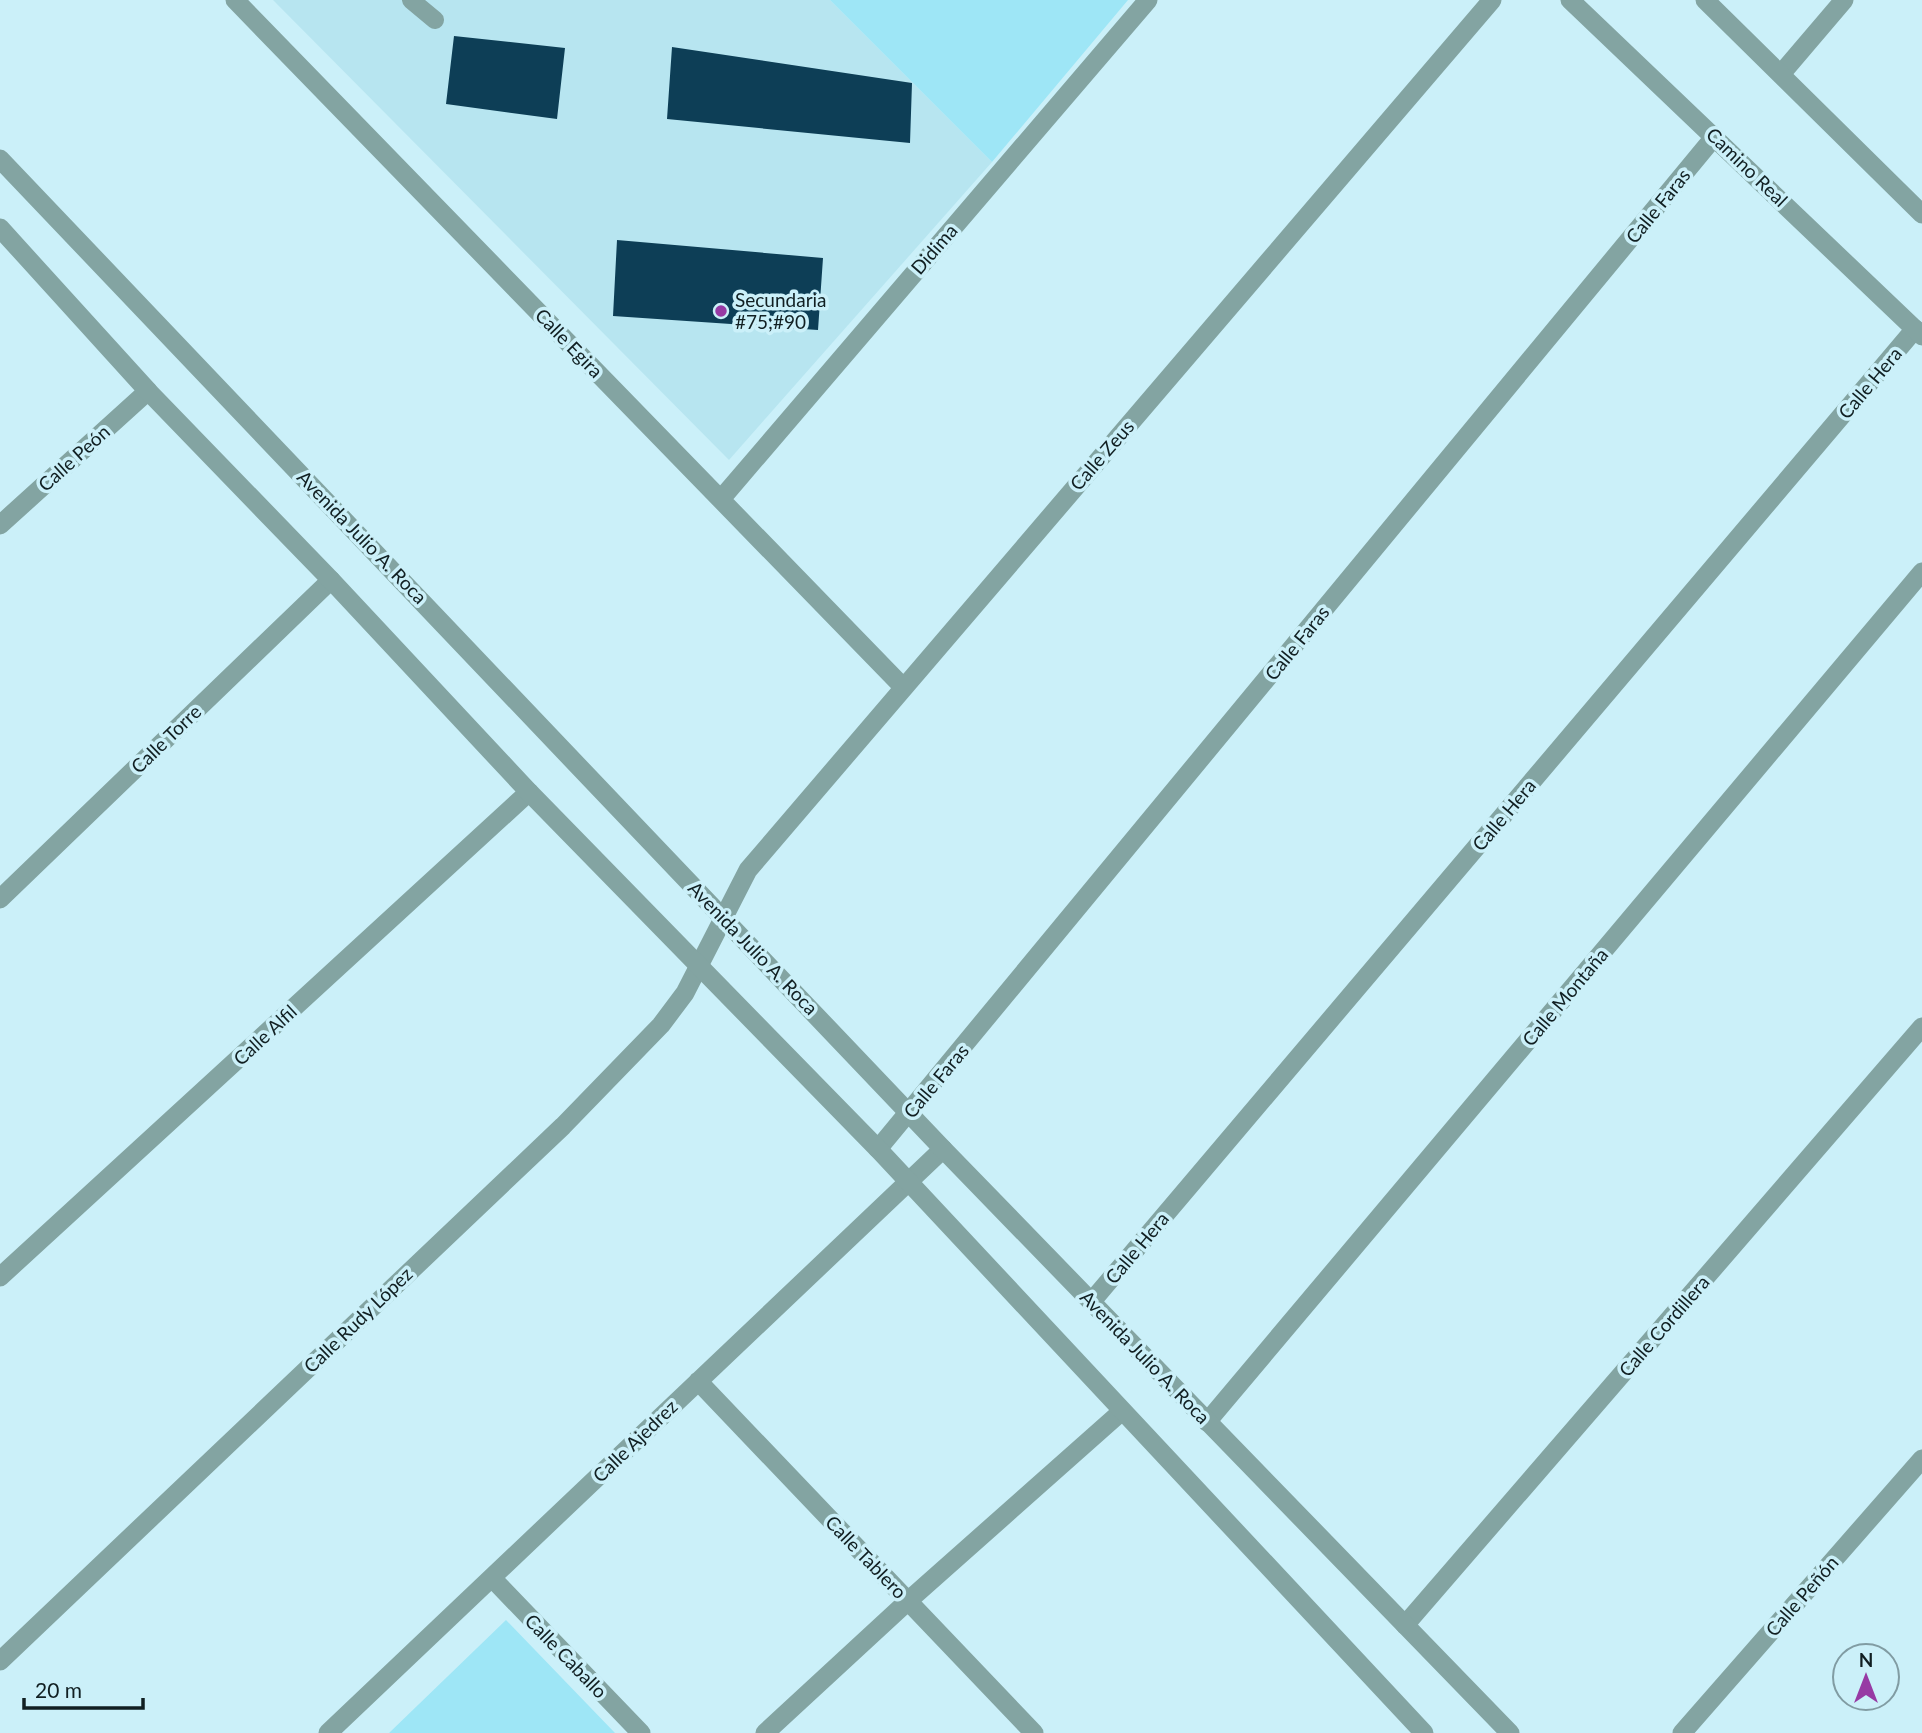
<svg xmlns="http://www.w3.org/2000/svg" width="1922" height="1733" viewBox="0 0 1922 1733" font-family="Lato,sans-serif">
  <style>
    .built { fill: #b7e5f0 }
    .green { fill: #9ee6f6 }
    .building { fill: #0d3e56 }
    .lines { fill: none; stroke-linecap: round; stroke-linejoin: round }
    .service { stroke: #83a4a2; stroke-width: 18 }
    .minor { stroke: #83a4a2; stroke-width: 19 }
    .tertiary { stroke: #83a4a2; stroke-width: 19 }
    .poi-dot { fill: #973aa4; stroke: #cbf0f9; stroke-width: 2.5 }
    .labels { text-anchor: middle; stroke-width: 7; stroke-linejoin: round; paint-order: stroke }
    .street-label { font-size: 19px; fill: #111f22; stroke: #cbf0f9 }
    .poi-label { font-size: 19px; fill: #111f22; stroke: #cbf0f9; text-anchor: start }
  </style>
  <rect width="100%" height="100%" fill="#cbf0f9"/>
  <path class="built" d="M273,0H830L992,162L729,460Z"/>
  <path class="green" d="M830,0H1128L992,162Z
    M506,1620L615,1733H389Z"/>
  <path class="building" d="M454,36L565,48L557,119L446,104Z
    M672,47L912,83L910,143L667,119Z
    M617,240L823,258L818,330L613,316Z"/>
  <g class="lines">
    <path class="service" d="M411,0L435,20"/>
    <path class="minor" d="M235,0L903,687
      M1781,74L1844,0
      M721,499L1148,0
      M0,525L148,391
      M0,899L331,580
      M878,1149L1715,136
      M0,1277L529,792
      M1092,1301L1915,329
      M698,1381L1034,1733
      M1207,1422L1922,572
      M492,1578L641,1733
      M1405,1625L1922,1027
      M0,1661L563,1126L661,1025L685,993L748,870L1492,0
      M328,1733L943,1149
      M765,1733L908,1601L1121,1412
      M1682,1733L1922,1459"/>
    <path class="tertiary" d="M1570,0L1922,336
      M1705,0L1922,214
      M0,159L943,1149L1510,1733
      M0,228L148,391L331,580L529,792L878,1149L1424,1733"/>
  </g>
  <circle class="poi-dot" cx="721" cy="311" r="7"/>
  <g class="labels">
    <g class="street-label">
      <text transform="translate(1747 167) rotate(44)" y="7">Camino Real</text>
      <text transform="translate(1658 206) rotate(-51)" y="7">Calle Faras</text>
      <text transform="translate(934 249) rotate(-49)" y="7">Didima</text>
      <text transform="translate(569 343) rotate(46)" y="7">Calle Egira</text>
      <text transform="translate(1870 383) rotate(-50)" y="7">Calle Hera</text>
      <text transform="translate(1102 455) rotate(-49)" y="7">Calle Zeus</text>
      <text transform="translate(74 458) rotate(-42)" y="7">Calle Peón</text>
      <text transform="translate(362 537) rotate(46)" y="7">Avenida Julio A. Roca</text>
      <text transform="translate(1297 643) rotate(-51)" y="7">Calle Faras</text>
      <text transform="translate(166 739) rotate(-44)" y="7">Calle Torre</text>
      <text transform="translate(1504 815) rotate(-50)" y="7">Calle Hera</text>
      <text transform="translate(753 948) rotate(46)" y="7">Avenida Julio A. Roca</text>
      <text transform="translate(1565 997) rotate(-50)" y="7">Calle Montaña</text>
      <text transform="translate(265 1035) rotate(-43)" y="7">Calle Alfil</text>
      <text transform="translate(936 1081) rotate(-50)" y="7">Calle Faras</text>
      <text transform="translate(1137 1248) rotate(-50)" y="7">Calle Hera</text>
      <text transform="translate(358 1320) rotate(-44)" y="7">Calle Rudy López</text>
      <text transform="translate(1664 1326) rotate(-49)" y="7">Calle Cordillera</text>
      <text transform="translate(1145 1357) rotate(46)" y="7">Avenida Julio A. Roca</text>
      <text transform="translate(635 1441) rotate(-44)" y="7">Calle Ajedrez</text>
      <text transform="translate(866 1557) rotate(46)" y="7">Calle Tablero</text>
      <text transform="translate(1802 1596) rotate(-49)" y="7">Calle Peñón</text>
      <text transform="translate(566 1656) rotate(46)" y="7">Calle Caballo</text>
    </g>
    <g class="poi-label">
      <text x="735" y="307">Secundaria<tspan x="735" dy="22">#75;#90</tspan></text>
    </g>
  </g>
  <g transform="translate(1866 1677)"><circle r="33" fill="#cbf0f9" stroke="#819ca3" stroke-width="2"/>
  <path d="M0-5L12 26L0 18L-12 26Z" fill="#973aa4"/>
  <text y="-10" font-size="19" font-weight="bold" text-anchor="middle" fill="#111f22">N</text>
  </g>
  <path d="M24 1698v10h119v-10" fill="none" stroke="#111f22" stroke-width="3.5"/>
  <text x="35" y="1698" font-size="21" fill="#111f22" stroke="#cbf0f9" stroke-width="5" paint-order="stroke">20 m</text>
</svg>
